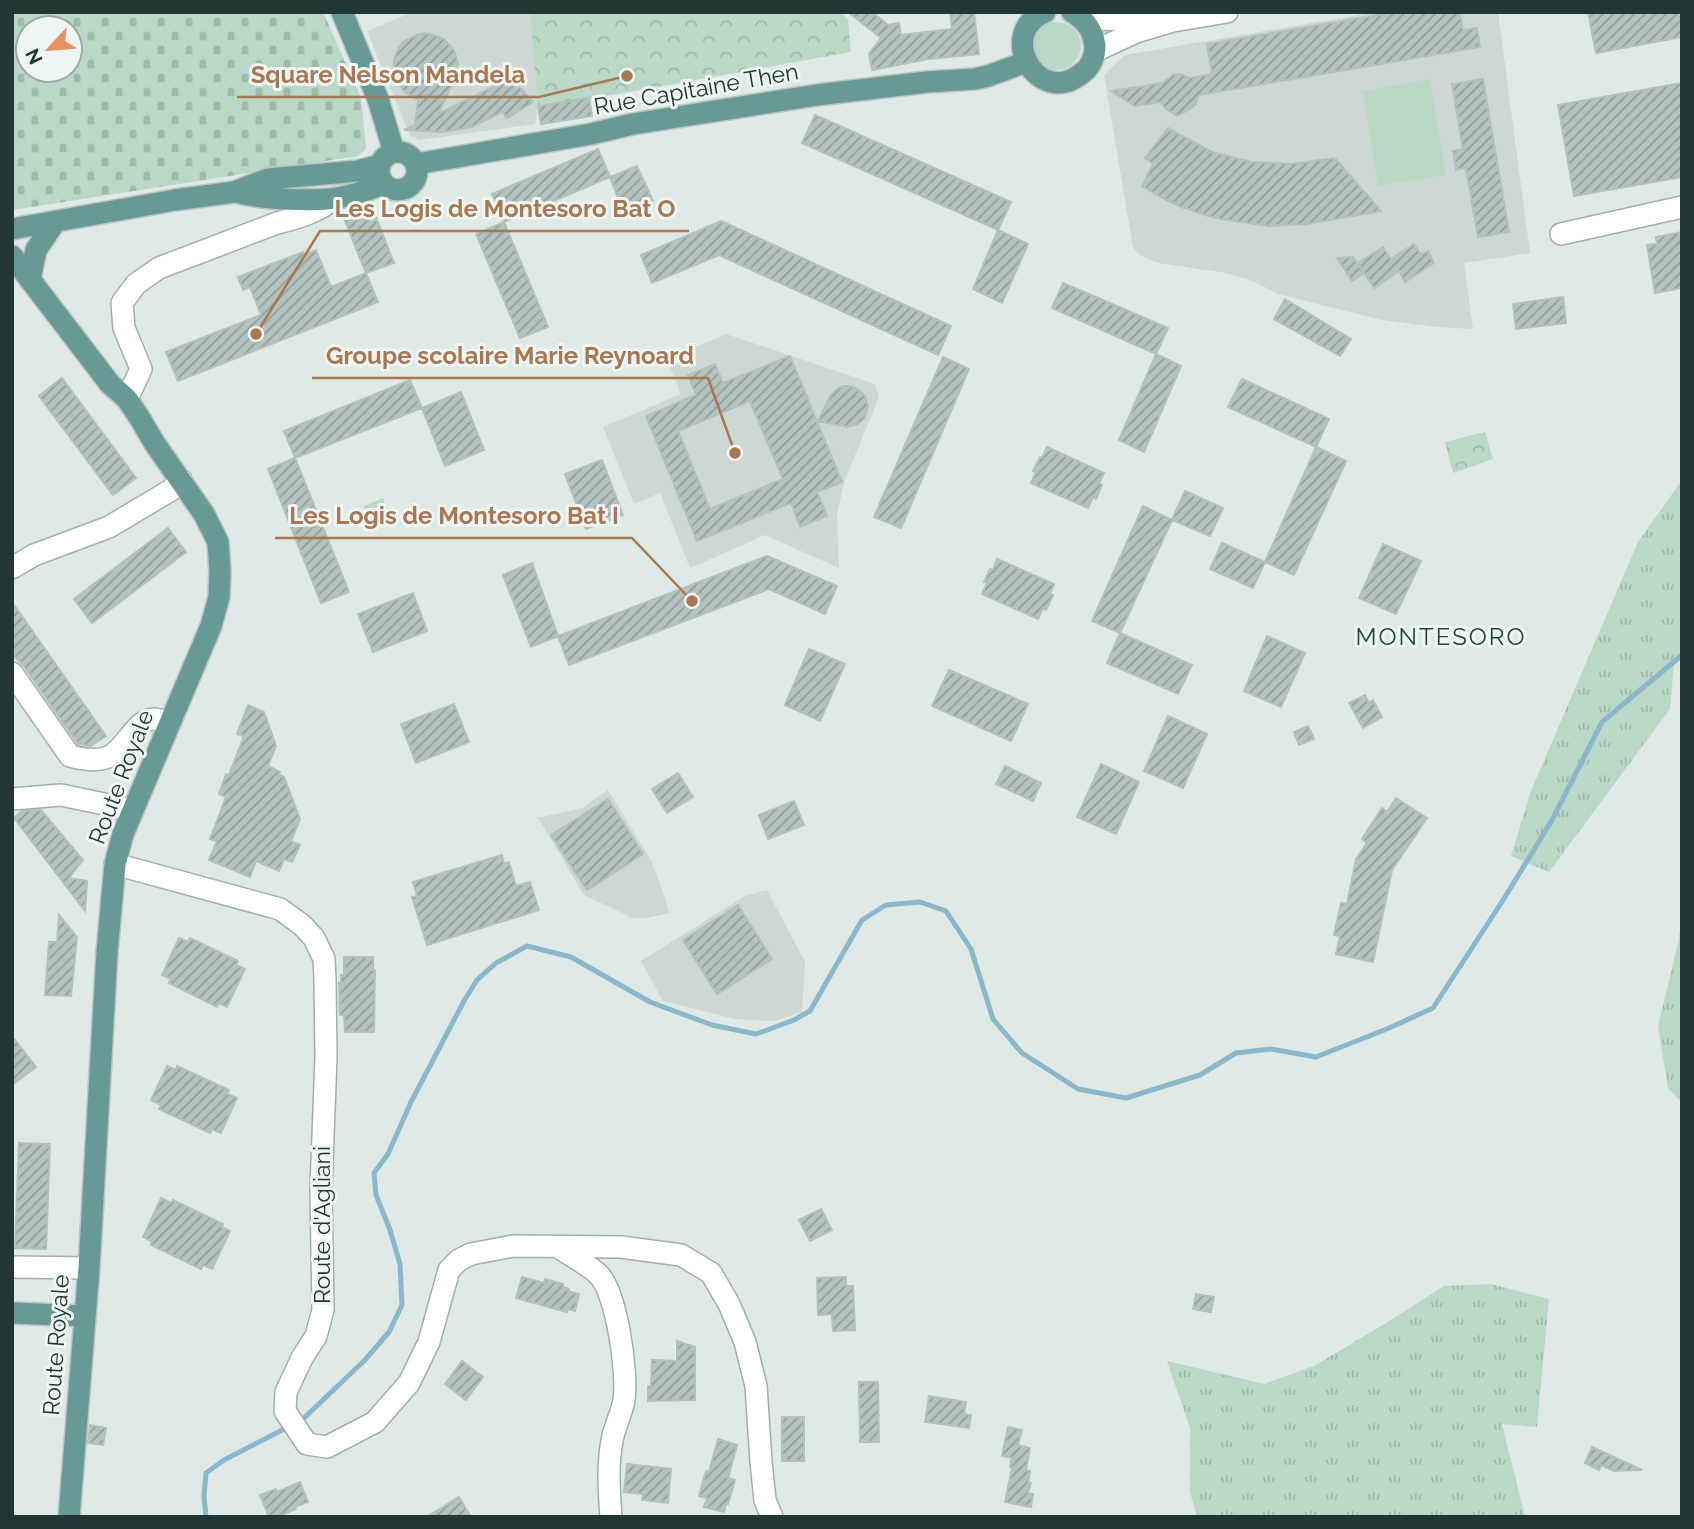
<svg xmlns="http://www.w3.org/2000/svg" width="1694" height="1529" viewBox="0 0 1694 1529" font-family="Raleway,sans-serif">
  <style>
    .built { fill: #cdd8d5 }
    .grass { fill: url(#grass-tufts) }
    .forest { fill: url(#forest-crowns) }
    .cemetery { fill: url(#cemetery-stones); fill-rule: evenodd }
    .garden { fill: #b9d8c6 }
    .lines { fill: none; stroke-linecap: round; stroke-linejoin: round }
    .stream { stroke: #8bb7ca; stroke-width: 5 }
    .building { fill: url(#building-hatch); stroke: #b2c1bd; stroke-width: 2; fill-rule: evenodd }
    .minor-casing { stroke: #a2b0ac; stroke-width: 24 }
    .major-casing { stroke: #bcc3c2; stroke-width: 24 }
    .minor { stroke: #fff; stroke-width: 21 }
    .major { stroke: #679a94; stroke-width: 21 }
    .labels { text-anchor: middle; stroke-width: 6; stroke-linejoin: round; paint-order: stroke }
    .street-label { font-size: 23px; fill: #213734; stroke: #eef6f3 }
    .neighbourhood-label { font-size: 24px; letter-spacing: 2px; fill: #1f4742; stroke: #eef6f3 }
    .leader { fill: none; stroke: #aa7753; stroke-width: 2.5 }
    .callout-dot { fill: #aa7753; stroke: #eef6f3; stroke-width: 2.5 }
    .callout-label { font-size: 24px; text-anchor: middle; font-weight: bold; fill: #aa7753; stroke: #eef6f3; stroke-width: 6; stroke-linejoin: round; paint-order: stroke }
  </style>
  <defs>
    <pattern id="grass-tufts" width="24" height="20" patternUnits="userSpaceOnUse" patternTransform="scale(1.75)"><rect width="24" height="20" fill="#b9d8c6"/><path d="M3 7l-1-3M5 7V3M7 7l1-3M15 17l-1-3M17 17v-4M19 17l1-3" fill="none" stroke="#9fbaab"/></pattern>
    <pattern id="forest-crowns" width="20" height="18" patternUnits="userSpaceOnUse" patternTransform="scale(1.75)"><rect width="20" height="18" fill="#b9d8c6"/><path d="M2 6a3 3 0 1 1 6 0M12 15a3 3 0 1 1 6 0" fill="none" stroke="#9fbaab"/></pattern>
    <pattern id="cemetery-stones" width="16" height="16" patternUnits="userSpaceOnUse" patternTransform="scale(1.75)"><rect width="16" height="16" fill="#b9d8c6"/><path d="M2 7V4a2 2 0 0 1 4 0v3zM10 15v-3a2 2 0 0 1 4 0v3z" fill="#9fbaab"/></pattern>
    <pattern id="building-hatch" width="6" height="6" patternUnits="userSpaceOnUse" patternTransform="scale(1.75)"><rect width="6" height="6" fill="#b4c3bf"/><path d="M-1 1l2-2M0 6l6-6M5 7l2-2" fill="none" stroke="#929f9c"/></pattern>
  </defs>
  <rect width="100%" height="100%" fill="#dfe9e5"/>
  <path class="built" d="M413,12H530L538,106L535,124L419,140L410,136L367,31Z
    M1376,12H1498L1530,253L1464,263L1473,329L1436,327L1383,320L1278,294L1255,282L1227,273L1158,263L1139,255L1133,247L1104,75L1125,55Z
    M726,334L875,384L879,397L845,480L837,513L839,568L765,535L690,568L660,493L634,504L603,427L681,394L668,363L676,360L675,356Z
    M608,790L651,860L666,901L669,913L647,918H633L584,895L538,818L582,808Z
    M767,890L805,962L802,1012L774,1021L735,1019L663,1001L641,961L745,896Z"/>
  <path class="grass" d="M1682,480V655L1674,662L1670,709L1549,872L1511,856L1531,791L1638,542Z
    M1682,917V1103L1668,1088L1658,1026L1678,943Z
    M1491,1284L1549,1299L1537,1427L1502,1424L1525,1517H1197L1190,1492V1428L1167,1361L1264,1384L1314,1366L1386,1323L1444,1286Z"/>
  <path class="forest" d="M530,12H840L848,19L851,52L601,97L538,106Z
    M1485,432L1493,459L1453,473L1445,442Z
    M383,498L391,517L372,525L364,506Z"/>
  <path class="cemetery" d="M12,12H323L361,98L366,148L364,151L358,156L12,210ZM28,28H70V70H28Z"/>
  <path class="garden" d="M1033 46a24 24 0 1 1 48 0a24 24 0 1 1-48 0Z
    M1430,79L1446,175L1378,186L1363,91Z"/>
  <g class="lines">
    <path class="stream" d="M298,1421L304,1418L365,1360L389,1332L402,1305L400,1264L390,1230L376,1195L374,1173L388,1154L411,1102L464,1001L477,980L496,963L527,946L571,957L650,1002L712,1025L756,1034L794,1020L810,1011L862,920L886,905L920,902L946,911L971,949L993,1019L1022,1053L1078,1089L1126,1098L1200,1075L1236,1053L1271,1049L1316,1057L1387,1029L1433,1008L1505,897L1552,820L1602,722L1682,655
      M206,1517L204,1496L206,1473L224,1460L290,1426"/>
  </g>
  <path class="building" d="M848,12H872L888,25L899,23L901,35L952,29L950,12H974L979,54L928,59L872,70L869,54L881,38Z
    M1395,12H1460L1463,30L1477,28L1480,47L1199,95L1195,105L1190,109L1177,116L1165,108L1161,102L1135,106L1111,91L1162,83L1173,75L1180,74L1190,78L1212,74L1207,44Z
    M1588,12H1682V37L1596,53Z
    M424,33L431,34L444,39L454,50L458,63L456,77L438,114L493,87L509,75L533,102L507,118L502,112L472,127L443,132L404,130L415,125L418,100L405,92L396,80L394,74V60L399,47L404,41L417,35Z
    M1483,79L1509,232L1478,237L1466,168L1456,170L1453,151L1463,149L1452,84Z
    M1682,83V177L1574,196L1558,105Z
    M589,98L592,116L541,124L538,106Z
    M815,115L1011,202L998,230L802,143Z
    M1168,128L1212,152L1251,162L1291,164L1335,158L1381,211L1307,224L1268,226L1215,218L1181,207L1166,200L1142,186L1153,164L1145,158Z
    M598,149L610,177L504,222L492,194Z
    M637,166L653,201L624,213L610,177Z
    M371,205L394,263L366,273L343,216Z
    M721,221L951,326L938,355L719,255L652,283L641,255Z
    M504,222L548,327L520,338L476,234Z
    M998,230L1028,244L1002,303L973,289Z
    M1682,232V288L1655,293L1647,245L1657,244L1656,237Z
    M1414,244L1421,255L1428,251L1434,263L1405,282L1399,271L1374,288L1358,263L1383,247L1391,259Z
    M316,250L331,287L366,273L378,302L178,381L166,352L261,315L250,287L243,290L238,277L303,252L304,255Z
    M1353,257L1364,273L1352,281L1337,258Z
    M1063,283L1168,328L1156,354L1052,308Z
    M1563,297L1566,323L1516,329L1513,304Z
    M1285,299L1351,339L1340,356L1274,319Z
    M1156,354L1181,366L1144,452L1119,440Z
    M790,356L842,482L817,492L827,516L800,527L791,503L697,541L646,416L696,395L688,375L715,364L723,383ZM750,401L783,479L710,509L678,431Z
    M943,357L969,369L901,528L874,517Z
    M62,378L136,478L113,495L39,396Z
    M1242,379L1329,419L1316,447L1228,407Z
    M410,380L422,408L295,458L284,431Z
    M844,386H851L858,389L865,396L868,407L864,419L858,424L848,427L818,421L830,396L838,388Z
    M461,392L484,450L445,466L422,408Z
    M1047,447L1104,473L1099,483L1102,485L1096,499L1093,497L1088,508L1031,483L1036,472L1033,471L1040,457L1042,458Z
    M1316,447L1346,461L1294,575L1265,562Z
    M295,458L349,592L321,603L268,469Z
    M602,460L623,515L586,529L565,474Z
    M1185,491L1223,508L1210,536L1172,520Z
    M1143,506L1172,520L1120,633L1092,621Z
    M168,528L186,552L92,623L74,599Z
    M1222,543L1265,562L1253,588L1210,569Z
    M1383,544L1421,561L1396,614L1359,598Z
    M767,556L837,586L825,614L769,589L569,665L558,636Z
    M997,559L1054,584L1050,594L1053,595L1046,610L1043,608L1038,619L982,594L987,583L984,582L990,569L993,570Z
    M532,563L558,636L531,647L503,575Z
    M413,593L427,631L373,652L358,614Z
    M12,602L106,736L91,746L78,744L23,665L12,654Z
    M1120,633L1192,665L1178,694L1107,663Z
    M1267,636L1305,653L1281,707L1244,691Z
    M809,649L845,664L820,721L785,705Z
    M949,670L1028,704L1011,741L932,706Z
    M1365,695L1369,703L1373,700L1382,717L1363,728L1349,703Z
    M454,704L469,742L416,763L401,724Z
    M248,705L264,712L276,746L268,766L280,772L279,775L284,777L300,819L291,841L300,845L292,862L284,859L279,871L256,861L250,877L209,860L217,841L210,839L226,797L219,794L226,774L229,775L244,736L237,734Z
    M1168,716L1207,734L1183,788L1144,771Z
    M1308,726L1314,739L1299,745L1294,732Z
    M1101,764L1139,782L1116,834L1077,817Z
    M1005,766L1041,783L1033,801L996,784Z
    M678,773L693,797L667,813L652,789Z
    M1396,798L1427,818L1392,870L1373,962L1336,954L1340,936L1334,935L1341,903L1347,904L1356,859L1367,843L1362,839L1382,808L1387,812Z
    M608,799L643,854L587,890L551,835Z
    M794,801L804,825L768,839L759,815Z
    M41,810L83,860L69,878L87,881L85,911L14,818L22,811Z
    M502,855L504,864L509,862L516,886L530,882L539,910L427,945L412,897L417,896L413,882Z
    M738,905L772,959L717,994L683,940Z
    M59,915L77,937L71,996L45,995L49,942H57Z
    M179,938L188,942L190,938L238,961L236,965L245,969L227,1007L219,1003L217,1007L169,983L171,979L162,975Z
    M344,957H373V970H375L374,1032H345L344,1015H340L339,983H341V975H344Z
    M12,1036L36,1067L12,1085Z
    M167,1066L176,1070L177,1066L229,1090L227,1094L237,1098L221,1133L212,1129L210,1133L159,1109L161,1105L151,1100Z
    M19,1143L50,1144L46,1249L15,1248Z
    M161,1198L171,1203L173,1200L223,1224L222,1227L230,1231L212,1269L203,1265L201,1269L151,1245L152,1241L143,1237Z
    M821,1209L832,1230L810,1241L799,1220Z
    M522,1277L544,1283L545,1279L563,1284V1287L569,1289L568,1291L579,1294L575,1311L568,1309L567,1312L516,1298Z
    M846,1277V1286H853L855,1330L833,1331L832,1314L818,1315L817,1278Z
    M1196,1294L1214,1297L1211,1312L1193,1309Z
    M677,1341L695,1347V1400L648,1401V1386H651L652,1360L677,1361Z
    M462,1361L483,1377L466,1400L445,1384Z
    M859,1382H878L879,1442H860Z
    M929,1396L966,1402L964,1414L971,1415L969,1428L925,1422Z
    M782,1417H804V1461H782Z
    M90,1425L106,1428L103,1445L88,1443Z
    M1008,1427L1022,1430L1018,1445L1030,1448L1026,1470L1030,1471L1028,1482L1031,1483L1028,1493L1033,1494L1031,1507L1005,1502L1012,1468L1010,1467L1012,1458L1002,1456Z
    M718,1439L737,1445L728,1478L735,1480L728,1504L726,1503L724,1512L704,1507L707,1498L699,1496L706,1471L709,1472Z
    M1592,1447L1642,1470L1614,1471L1601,1465L1599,1470L1585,1463Z
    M627,1464L671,1469L668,1503L642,1500L643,1494L624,1492Z
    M300,1482L308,1502L295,1507L296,1509L277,1517H269L260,1495L276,1489L277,1492Z
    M459,1497L471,1517H427Z"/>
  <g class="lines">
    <g class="minor-casing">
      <path id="minor" d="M1084,19L1157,20
        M1095,51L1136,32L1173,21L1227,12
        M1561,234L1682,207
        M127,399L141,369L124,328L122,303L136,284L159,268L277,223C298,218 318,212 335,198
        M12,568L34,555L109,527L171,490L181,480
        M12,673L70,756C82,759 96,762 108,757C126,750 135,719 154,719C159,719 165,722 170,723
        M12,799L61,795L133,810
        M115,864L280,909L302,925L314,938L324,959L325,979L326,1057L321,1189L323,1310L316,1336L302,1358L286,1392L285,1411L307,1444L327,1447L375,1422L409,1383L429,1342L449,1270L459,1260L471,1254L513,1246L621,1247L681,1255L711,1273L729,1304L745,1342L756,1386L761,1462L765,1500L772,1517
        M559,1248C570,1255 590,1266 599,1275C617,1294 628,1374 624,1400C622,1412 616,1424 613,1436C607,1462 609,1491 611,1517
        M12,1267L89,1268"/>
    </g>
    <g class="major-casing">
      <path id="major" d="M342,12L378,99L394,152
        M1045,12C995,33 1038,108 1081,74C1090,68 1095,57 1095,46C1093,30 1086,20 1072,12
        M379 171a19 19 0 1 1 38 0a19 19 0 1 1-38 0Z
        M416,164L591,134L633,124L817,95L927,82L975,79L988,76L1026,62
        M236,192C260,199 311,202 336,198C352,196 368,190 384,184
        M12,229L175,200L234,192L268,179L358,171L380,165
        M12,256L110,384L127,399L139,417L155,444L204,514L218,542L220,572L219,597L211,626L123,834L115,864L107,952L89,1268L69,1517
        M30,280L36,250L55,222
        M12,1313L85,1316"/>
    </g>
    <use href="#minor" class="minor"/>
    <use href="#major" class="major"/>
  </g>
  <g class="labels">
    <g class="street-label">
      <text transform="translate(696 89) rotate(-10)" y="8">Rue Capitaine Then</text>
      <text transform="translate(121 777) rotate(-69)" y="8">Route Royale</text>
      <text transform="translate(322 1225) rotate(-90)" y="8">Route d'Agliani</text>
      <text transform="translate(56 1345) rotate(-86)" y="8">Route Royale</text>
    </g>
    <g class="neighbourhood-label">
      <text x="1441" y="645">MONTESORO</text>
    </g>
  </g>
  <path class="leader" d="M627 76L539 97H237M256 334L320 231H689M735 453L708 378H312M692 601L632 538H275"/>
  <g class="callout-dot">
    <circle cx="627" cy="76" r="7"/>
    <circle cx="256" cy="334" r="7"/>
    <circle cx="735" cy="453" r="7"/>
    <circle cx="692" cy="601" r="7"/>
  </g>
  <g class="callout-label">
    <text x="388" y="83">Square Nelson Mandela</text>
    <text x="505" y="217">Les Logis de Montesoro Bat O</text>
    <text x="510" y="364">Groupe scolaire Marie Reynoard</text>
    <text x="454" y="524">Les Logis de Montesoro Bat I</text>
  </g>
  <rect width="1694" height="1529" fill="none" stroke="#213734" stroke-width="28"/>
  <g transform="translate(49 49) rotate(244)"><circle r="33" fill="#eef6f3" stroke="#9caaa7" stroke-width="2"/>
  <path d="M0-5L12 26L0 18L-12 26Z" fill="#e59360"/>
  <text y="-10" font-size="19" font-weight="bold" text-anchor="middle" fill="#213734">N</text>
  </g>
</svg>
